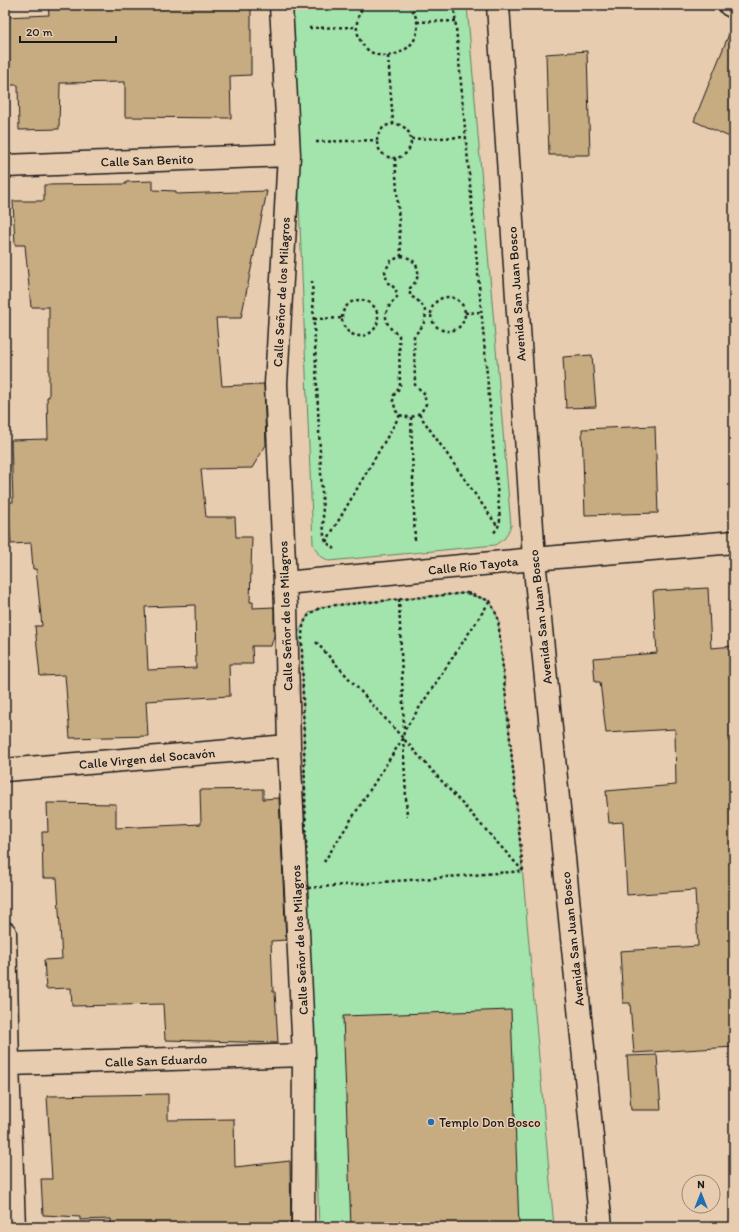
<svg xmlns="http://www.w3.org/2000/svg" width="739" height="1232" viewBox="0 0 739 1232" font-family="Itim,sans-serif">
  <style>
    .green { fill: #a3e3ac; stroke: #608064 }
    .building { fill: #c7ab81; stroke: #1c1c1c; fill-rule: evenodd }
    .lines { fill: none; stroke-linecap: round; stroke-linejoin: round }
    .street-casing { stroke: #1c1c1c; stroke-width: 25 }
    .secondary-casing { stroke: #1c1c1c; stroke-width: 25 }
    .path { stroke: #1c1c1c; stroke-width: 2.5; stroke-dasharray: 3 3; stroke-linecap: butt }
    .street { stroke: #e8ccaf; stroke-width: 22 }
    .secondary { stroke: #e8ccaf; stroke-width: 22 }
    .poi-dot { fill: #1f6fb2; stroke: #e8ccaf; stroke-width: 1.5 }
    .labels { text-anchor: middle; stroke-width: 3; stroke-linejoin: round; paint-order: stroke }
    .street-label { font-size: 13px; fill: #1c1c1c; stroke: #e8ccaf }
    .poi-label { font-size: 13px; fill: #1c1c1c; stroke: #e8ccaf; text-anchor: start }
  </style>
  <rect width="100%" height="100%" fill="#e8ccaf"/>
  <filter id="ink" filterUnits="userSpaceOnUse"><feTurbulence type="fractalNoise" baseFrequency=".025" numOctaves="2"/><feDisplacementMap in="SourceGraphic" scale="8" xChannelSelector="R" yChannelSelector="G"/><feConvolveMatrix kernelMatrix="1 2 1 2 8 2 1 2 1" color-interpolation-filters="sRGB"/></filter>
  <g filter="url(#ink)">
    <path class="green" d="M291,5H467L511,526L505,538L495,545L329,561L319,555L313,544Z
      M467,593L490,601L498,618L516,798L554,1227H319L307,888L302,651L298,634L309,613L326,606Z"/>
    <path class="building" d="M48,5H251V75L230,76L231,118L125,117V82L60,83L59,129L19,130L18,85H5V17L49,15Z
      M733,24H734V139L694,121Z
      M587,51L590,155H549L546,54Z
      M153,181V190L176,191V194L267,191L241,318H216L222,386L264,384L266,445L252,468L201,469L206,517H235L236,537H252L250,602H253V608L274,607V636L271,646H252L253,664H229L230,696L146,701L148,736L70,738L65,675L40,676L35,626H42L36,569H33L31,543L11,544L8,502H13L11,440L48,439L47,397H49V307H31L25,245H15L13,201H44V185L126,184V182ZM195,605L196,668L148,670L145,607Z
      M592,355L596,407L566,408L563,357Z
      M655,426L658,513L585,515L582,429Z
      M708,588L711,648L734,646V1047L634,1053L630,1003H623L620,951L698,946L695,890L627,895L623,822L609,823L606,791L676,785L675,729L606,733L600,682H595L593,658L657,653L653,591Z
      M263,789V799L279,798L286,940L271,941L273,992H275L278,1043L165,1040L163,1004L72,1006L71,988L46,989L44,960L62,959L57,878H43L42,832H48L47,803L116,804V828L201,824L200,790Z
      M511,1010L519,1227H351L343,1016Z
      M657,1055L661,1110H631L627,1056Z
      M168,1094V1120L234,1119L235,1167L290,1161L291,1227H111V1219L80,1220V1217L43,1215L41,1179H52L47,1096Z"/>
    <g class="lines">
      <g class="street-casing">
        <path id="street" d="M281,5L289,155L276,384L286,606L289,746L304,1055L303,1227
          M730,5L734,7
          M5,166L289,155
          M285,583L534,559L734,542
          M5,770L289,746
          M5,933L8,1064L14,1227
          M8,1064L304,1055"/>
      </g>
      <g class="secondary-casing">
        <path id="secondary" d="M498,5L534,559L601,1227"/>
      </g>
      <path class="path" d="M365,5C359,11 356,21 357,30C366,80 443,49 409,5
        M454,5L500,520L498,527L493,534
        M417,22L456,21
        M309,28L357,27
        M388,56L393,123
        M377 141a17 17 0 1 1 34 0a17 17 0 1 1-34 0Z
        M411,139L466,137
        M316,142L377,140
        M395,158L401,256
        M401,256C419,258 424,276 410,288V296C430,305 430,322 414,335L415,385L424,393L426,404C421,415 412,420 400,415L396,411L393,401L394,395L400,387L399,335C382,325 382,310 397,298L396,289L387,282L385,271L391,261Z
        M312,281L324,536L326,542L335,549
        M431 314a17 17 0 1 1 34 0a17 17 0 1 1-34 0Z
        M342 318a18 18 0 1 1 36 0a18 18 0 1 1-36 0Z
        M465,313L482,312
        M314,319L343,318
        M419,414L498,527
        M411,417L415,542
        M326,542L400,415
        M467,593L490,601L498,618L523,871L307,888L302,651C302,627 300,613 327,606Z
        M399,599L404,730
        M316,642L523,871
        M403,738L407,817
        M324,862L403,738L404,731L490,601"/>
      <use href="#street" class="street"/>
      <use href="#secondary" class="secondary"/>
    </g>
  </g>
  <circle class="poi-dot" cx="431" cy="1122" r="4"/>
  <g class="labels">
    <g class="street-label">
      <text transform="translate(147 160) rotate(-2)" y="5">Calle San Benito</text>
      <text transform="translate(281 292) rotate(-87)" y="5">Calle Señor de los Milagros</text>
      <text transform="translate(516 294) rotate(-94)" y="5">Avenida San Juan Bosco</text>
      <text transform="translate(473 565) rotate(-6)" y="5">Calle Río Tayota</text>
      <text transform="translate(285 616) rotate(-92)" y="5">Calle Señor de los Milagros</text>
      <text transform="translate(540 617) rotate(-96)" y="5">Avenida San Juan Bosco</text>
      <text transform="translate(147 758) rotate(-5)" y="5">Calle Virgen del Socavón</text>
      <text transform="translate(572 939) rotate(-96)" y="5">Avenida San Juan Bosco</text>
      <text transform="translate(299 940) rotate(-93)" y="5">Calle Señor de los Milagros</text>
      <text transform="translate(156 1060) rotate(-2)" y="5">Calle San Eduardo</text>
    </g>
    <g class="poi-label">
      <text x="439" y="1127">Templo Don Bosco</text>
    </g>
  </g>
  <rect width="739" height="1232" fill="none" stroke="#e8ccaf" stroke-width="20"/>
  <rect x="10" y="10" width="719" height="1212" fill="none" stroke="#1c1c1c" stroke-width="1.5" filter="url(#ink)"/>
  <g transform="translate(701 1194)"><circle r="19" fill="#e8ccaf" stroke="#968674"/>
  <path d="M0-3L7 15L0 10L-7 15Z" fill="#1f6fb2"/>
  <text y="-6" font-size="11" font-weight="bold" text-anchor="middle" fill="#1c1c1c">N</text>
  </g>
  <path d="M20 36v6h96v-6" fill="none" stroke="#1c1c1c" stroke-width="2"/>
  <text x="26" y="36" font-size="12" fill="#1c1c1c" stroke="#e8ccaf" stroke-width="3" paint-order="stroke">20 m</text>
</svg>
